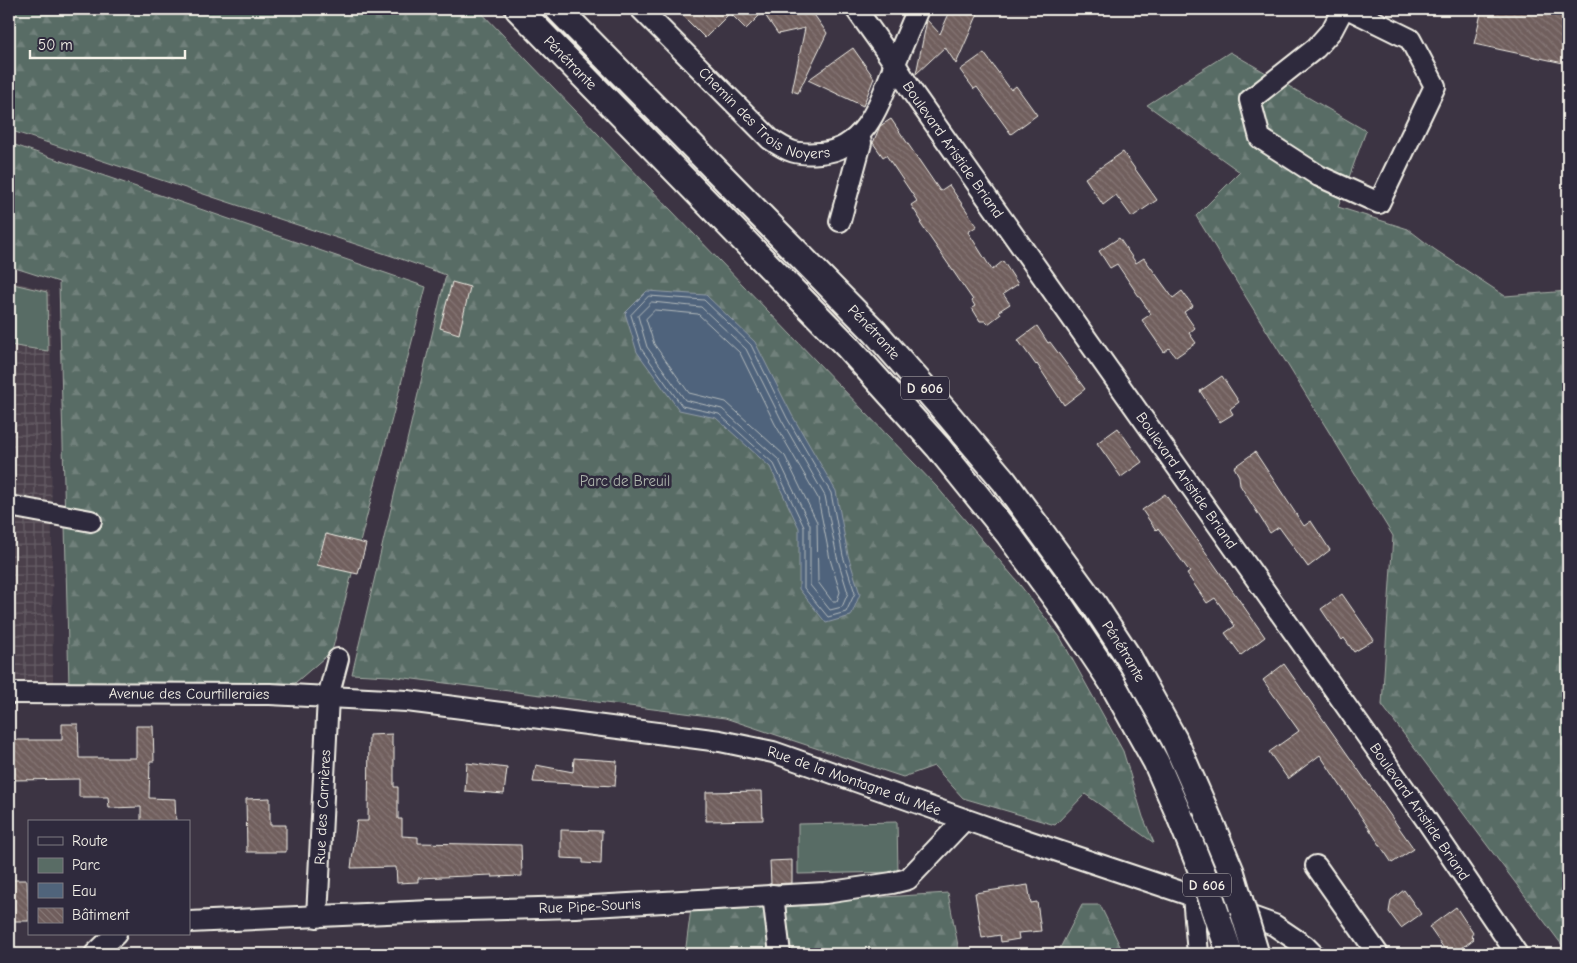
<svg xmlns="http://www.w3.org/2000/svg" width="1577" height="963" viewBox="0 0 1577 963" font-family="'Comic Neue',sans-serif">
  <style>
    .industrial { fill: url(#industrial-grid) }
    .green { fill: #596c65; stroke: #a6aea6 }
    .forest { fill: url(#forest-firs); stroke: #a6aea6 }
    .water { fill: #50647b; stroke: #929ca7 }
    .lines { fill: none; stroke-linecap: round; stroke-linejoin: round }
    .shore { stroke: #b2b9bc; stroke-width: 1 }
    .building { fill: url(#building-back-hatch); stroke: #f4f1e8 }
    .minor-casing { stroke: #f4f1e8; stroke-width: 24 }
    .major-casing { stroke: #f4f1e8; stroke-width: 29 }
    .minor { stroke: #2f2a3d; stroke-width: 20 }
    .major { stroke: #2f2a3d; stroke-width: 25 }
    .major-bridge-casing { stroke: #f4f1e8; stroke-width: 29; stroke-linecap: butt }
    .major-bridge { stroke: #2f2a3d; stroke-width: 25 }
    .labels { text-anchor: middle; stroke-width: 5; stroke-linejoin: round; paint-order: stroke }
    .shield { fill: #2f2a3d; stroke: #b9b5b5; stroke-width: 1 }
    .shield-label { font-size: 14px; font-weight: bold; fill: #f4f1e8 }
    .street-label { font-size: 15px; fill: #f4f1e8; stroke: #2f2a3d }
    .park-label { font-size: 15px; fill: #aeb5ad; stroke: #2f2a3d }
  </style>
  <defs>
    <pattern id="industrial-grid" width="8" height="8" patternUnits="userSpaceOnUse" patternTransform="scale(1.25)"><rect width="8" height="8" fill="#4c414b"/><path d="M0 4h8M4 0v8" fill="none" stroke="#665d65"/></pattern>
    <pattern id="forest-firs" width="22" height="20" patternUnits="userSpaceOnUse" patternTransform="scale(1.25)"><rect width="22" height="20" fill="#596c65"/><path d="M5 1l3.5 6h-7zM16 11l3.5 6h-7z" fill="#71817b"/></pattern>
    <pattern id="building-back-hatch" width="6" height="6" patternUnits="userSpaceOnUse" patternTransform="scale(1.25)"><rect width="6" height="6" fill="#705e5d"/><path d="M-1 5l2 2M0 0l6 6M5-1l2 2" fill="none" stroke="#857674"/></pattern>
  </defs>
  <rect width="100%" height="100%" fill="#3c3443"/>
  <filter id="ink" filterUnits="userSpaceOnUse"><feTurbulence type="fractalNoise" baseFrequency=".02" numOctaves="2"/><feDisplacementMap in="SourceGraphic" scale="10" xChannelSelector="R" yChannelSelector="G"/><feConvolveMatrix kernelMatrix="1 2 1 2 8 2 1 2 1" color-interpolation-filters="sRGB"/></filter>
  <g filter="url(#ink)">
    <path class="industrial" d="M9,281L50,291L53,685H9Z"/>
    <path class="green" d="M9,283L47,292L48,351L9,345Z
      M897,822L898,872L798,874V824Z"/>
    <path class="forest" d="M9,9H478L937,487L1017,581L1060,637L1123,751L1143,817L1154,843L1085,794L1055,825L963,798L934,766L903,777L725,718L389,676L352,674L446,275L401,259L9,130Z
      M1230,52L1366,131L1338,207L1408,229L1434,249L1505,296L1568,291V953L1382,705L1393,536L1196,216L1240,172L1147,105Z
      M9,143L426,287L332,651L295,683L69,687L59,282L9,266Z
      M948,893L959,951L964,954H685L691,909Z
      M1082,905H1100L1124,954H1057Z"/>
    <path class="water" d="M647,291L706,295L755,342L792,415L836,491L848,555L860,594L851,616L826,623L799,589V528L770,467L716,418L679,410L637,352L625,313Z"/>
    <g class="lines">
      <path class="shore" d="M649,296L704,300L751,345L787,418L831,493L843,556L855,593L846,612L828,617L804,588V527L774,464L719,414L682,406L642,350L631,315Z
        M652,302L701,307L746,349L782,421L825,496L837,557L848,593L842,607L830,610L810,585V525L779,460L722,409L685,400L647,347L638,316Z
        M655,310L698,314L740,353L775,424L818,498L830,559L840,592L837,601H832L818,582L817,522L785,456L726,402L689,393L654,344L646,319Z"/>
    </g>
    <path class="building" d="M676,9H810L827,33L798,93L792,91L805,28L778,34L763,12L746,29L730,13L705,38Z
      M951,9H980L956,64L945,47L916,74L927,20L940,34Z
      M1482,9H1568V64L1474,44Z
      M853,48L874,78L863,106L808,80Z
      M984,53L1011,90L1016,86L1037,115L1011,134L977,87L974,89L960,70Z
      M891,119L940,191L949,185L977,226L968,232L992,270L1003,261L1018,284L1003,294L1010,304L999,311L1001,314L988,324L985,321H980L972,308L975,306L972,301L973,300L920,223L922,222L911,205L917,201L886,155L883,157L873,143L880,126Z
      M1123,152L1157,200L1132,217L1116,195L1103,205L1085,178Z
      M1119,238L1136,263L1144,258L1173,298L1182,291L1193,306L1184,312L1195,328L1189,333L1196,343L1176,357L1169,348L1164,352L1142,320L1151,314L1117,264L1110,268L1099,251Z
      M452,282L470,287L459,334L440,328Z
      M1037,326L1048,343L1050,342L1085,389L1064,405L1037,364L1036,365L1018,340Z
      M1222,376L1239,402L1230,409L1233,414L1220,422L1200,391Z
      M1118,428L1142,462L1121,477L1097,443Z
      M1255,452L1304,526L1311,521L1330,550L1308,567L1279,527L1270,533L1240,485L1239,476L1234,467Z
      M1165,494L1265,637L1241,655L1225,633L1235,626L1215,598L1207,603L1187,574L1190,572L1158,528L1156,530L1142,510Z
      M326,534L366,544L358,574L317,565Z
      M1342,594L1374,640L1354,652L1344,638L1342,640L1321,609Z
      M1284,664L1414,849L1392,863L1320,755L1288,779L1269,752L1299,731L1263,680Z
      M62,724H78L79,758H136V726H153L154,761H150L149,798L175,799L176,822H141V807L109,808L108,797H79V779L13,780L12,777H9V742H12L13,740H62Z
      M392,734V746L394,747V787H398V819H402V836L418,837V843L521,845L522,876L492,877V875L418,878V882L397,883L396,867L351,868L357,821H368L369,735Z
      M574,758L617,761L615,786L533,782L536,765L573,772Z
      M467,763L507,768L504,794L465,791Z
      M762,791L763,820L706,821V792Z
      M270,798V825H286V852H247L246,799Z
      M561,830L602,831L601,864L583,863V859L561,858Z
      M792,860V883L771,884L770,861Z
      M9,880H27L29,921H9Z
      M1028,885L1031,903L1037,902L1041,931L1018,933L1019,939L1001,942L1000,935L982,938L975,893Z
      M1404,890L1421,914L1401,928L1389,912L1391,900Z
      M1456,907L1473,933L1471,936L1474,939L1454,954H1448L1429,927Z"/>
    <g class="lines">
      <g class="minor-casing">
        <g id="minor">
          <path id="s1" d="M641,9L770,139C789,152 796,155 820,153C866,150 880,102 894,66C902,46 910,28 918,9"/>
          <path id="s2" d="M856,9L895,64L913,93L1425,818L1517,954"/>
          <path d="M1343,9L1332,30L1316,48L1250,100L1260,138L1319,176L1379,203L1435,86L1410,39L1349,9"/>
          <path d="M840,221L861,143L859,135"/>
          <path d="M9,506L91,521"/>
          <path id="s3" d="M9,693L270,694L407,701L720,741L773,752L1001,832L1193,896L1274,925L1305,946L1313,954"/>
          <path d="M1316,866L1378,954"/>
          <path d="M773,895L780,954"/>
          <path d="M1193,896L1198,954"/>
          <path id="s4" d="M317,917L328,697L338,659"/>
          <path id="s5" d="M189,922L431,911L575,907L825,893L892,883L908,879L964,820"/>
          <path d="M95,954L116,934"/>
        </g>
      </g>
      <g class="major-casing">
        <g id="major">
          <path id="s6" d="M518,9L846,345L938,447L1009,535L1061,606L1111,681L1156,762L1180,817"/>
          <path id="s7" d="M558,9L875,332L944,410L1004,481L1093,603L1129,658L1174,739L1213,828"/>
        </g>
      </g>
      <use href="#minor" class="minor"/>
      <use href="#major" class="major"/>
      <g class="major-bridge-casing">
        <path id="major-bridge" d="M1180,817L1204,877L1230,954
          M1213,828L1231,871L1256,954"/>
      </g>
      <use href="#major-bridge" class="major-bridge"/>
    </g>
  </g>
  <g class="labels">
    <g class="shield">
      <rect x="901" y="376.5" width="48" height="23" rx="4"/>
      <rect x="1183" y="873.5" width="48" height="23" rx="4"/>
    </g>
    <g class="shield-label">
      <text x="925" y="393">D 606</text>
      <text x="1207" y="890">D 606</text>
    </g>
    <g class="street-label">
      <text dy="5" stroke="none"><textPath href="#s6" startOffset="75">Pénétrante</textPath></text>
      <text dy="5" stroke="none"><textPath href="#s1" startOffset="166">Chemin des Trois Noyers</textPath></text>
      <text dy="5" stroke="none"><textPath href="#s2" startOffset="171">Boulevard Aristide Briand</textPath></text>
      <text dy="5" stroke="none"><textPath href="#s7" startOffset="452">Pénétrante</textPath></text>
      <text dy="5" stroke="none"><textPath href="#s2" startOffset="576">Boulevard Aristide Briand</textPath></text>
      <text dy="5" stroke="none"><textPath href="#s7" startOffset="858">Pénétrante</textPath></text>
      <text dy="5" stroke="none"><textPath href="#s3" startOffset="180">Avenue des Courtilleraies</textPath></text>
      <text dy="5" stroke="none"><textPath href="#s3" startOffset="854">Rue de la Montagne du Mée</textPath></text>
      <text dy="5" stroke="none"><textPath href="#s4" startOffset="110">Rue des Carrières</textPath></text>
      <text dy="5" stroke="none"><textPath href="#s2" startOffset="981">Boulevard Aristide Briand</textPath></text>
      <text dy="5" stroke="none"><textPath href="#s5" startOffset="401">Rue Pipe-Souris</textPath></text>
    </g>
    <g class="park-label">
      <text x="625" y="486">Parc de Breuil</text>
    </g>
  </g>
  <rect width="1577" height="963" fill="none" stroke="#2f2a3d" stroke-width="30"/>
  <rect x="15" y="15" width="1547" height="933" fill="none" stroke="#f4f1e8" stroke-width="2" filter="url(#ink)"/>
  <rect x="28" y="820" width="162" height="115" fill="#2f2a3d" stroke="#7e7a81"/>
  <rect x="38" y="837" width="25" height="8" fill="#2f2a3d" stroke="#7e7a81"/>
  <text x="72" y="846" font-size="15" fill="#f4f1e8">Route</text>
  <rect x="38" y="858" width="25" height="15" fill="#596c65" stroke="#7e7a81"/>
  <text x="72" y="870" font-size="15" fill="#f4f1e8">Parc</text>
  <rect x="38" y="883" width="25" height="15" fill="#50647b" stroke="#7e7a81"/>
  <text x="72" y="896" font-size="15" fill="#f4f1e8">Eau</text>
  <rect x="38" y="908" width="25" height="15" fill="url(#building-back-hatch)" stroke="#7e7a81"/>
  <text x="72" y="920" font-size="15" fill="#f4f1e8">Bâtiment</text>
  <path d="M30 50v8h155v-8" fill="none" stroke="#f4f1e8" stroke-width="2.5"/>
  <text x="38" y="50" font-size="15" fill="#f4f1e8" stroke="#2f2a3d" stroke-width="4" paint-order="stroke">50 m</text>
</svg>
